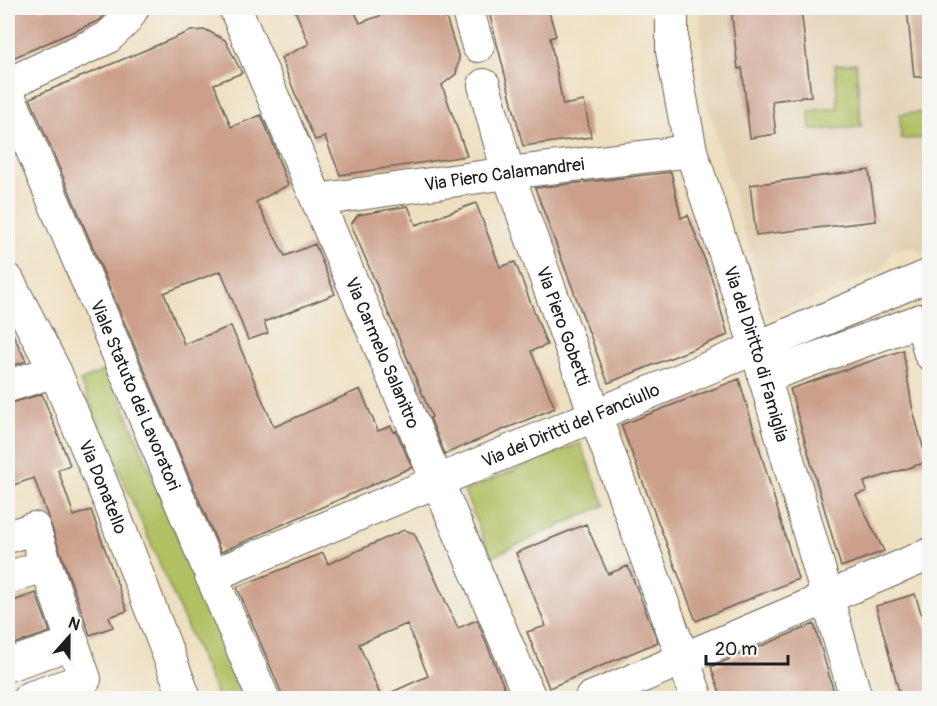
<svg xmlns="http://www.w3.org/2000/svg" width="937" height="706" viewBox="0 0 937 706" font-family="Pangolin,sans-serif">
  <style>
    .built { fill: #e3d0b4 }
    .green { fill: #b0c063; stroke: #666e40; stroke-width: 1.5 }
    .building { fill: #cb9f89; fill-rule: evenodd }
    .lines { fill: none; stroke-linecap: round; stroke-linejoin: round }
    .street-casing { stroke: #666055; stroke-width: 34 }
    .street { stroke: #fff; stroke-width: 32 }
    .labels { text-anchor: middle; stroke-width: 5; stroke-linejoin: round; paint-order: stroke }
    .street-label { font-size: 18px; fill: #1c1c1c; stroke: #f6f6f2 }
  </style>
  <rect width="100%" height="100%" fill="#f6f6f2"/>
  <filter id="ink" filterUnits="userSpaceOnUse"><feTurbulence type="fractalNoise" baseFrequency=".0167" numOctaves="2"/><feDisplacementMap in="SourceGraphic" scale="12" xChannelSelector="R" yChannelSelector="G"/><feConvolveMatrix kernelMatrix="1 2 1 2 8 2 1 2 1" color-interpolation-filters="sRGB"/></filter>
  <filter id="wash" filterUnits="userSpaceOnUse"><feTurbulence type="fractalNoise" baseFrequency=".008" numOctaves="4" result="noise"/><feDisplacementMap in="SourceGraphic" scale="24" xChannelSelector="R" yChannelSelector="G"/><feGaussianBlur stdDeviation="1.35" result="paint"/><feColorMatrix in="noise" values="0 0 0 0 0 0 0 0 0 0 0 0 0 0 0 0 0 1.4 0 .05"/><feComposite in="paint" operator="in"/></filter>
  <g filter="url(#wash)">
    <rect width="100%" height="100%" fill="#eedfc0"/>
    <path class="built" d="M701,8H929V251L921,254L913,246L891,250L883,270L769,316L702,86Z"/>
    <path class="green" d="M856,63L861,127L810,130L809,111L838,108L835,65Z
      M929,112V138L901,139L900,114Z
      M108,369L246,698H218L80,381Z
      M580,443L605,505L491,557L464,491Z"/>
    <g id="blocks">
      <path class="building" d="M8,8H112L100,20L8,60Z
        M294,8H353L360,23L401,8H443L459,58L456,74L442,85L467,156L340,175L325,137L315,140L302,111L281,58L309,44Z
        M488,8H548L556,36L550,38L563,105L584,101L591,137L523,146Z
        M731,8H801L811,96L772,101L776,134L750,138L742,68L738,69Z
        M907,8H930V77H914Z
        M206,30L225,40L242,73L214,84L231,127L261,115L277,153H276L288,185L256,202L285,256L315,244L335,294L264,322L268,333L248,340L221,271L164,293L184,344L231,326L274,427L360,389L378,431L391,426L394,432L396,431L412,467L221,552L30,98L191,31Z
        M869,170L876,221L756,235L750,185Z
        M671,172L681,218L688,215L712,279L728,335L608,383L535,188Z
        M476,203L500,267L515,262L547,345L531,351L555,408L445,454L430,418L432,417L351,224L358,215L408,206L416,225Z
        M8,324L26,361L8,367Z
        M903,350L912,406L927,462L864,482L867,491L856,495L884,551L841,567L790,389Z
        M739,379L798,579L696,621L621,425Z
        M42,394L70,465L58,470L74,516L91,510L127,611L109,617L113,627L90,635L34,478L8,487V404Z
        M586,524L608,574L628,566L658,642L549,688L527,632L546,626L516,553Z
        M404,530L414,533L458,628L477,620L509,699H284L237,587L323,553L328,564ZM407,624L428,676L381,697L359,644Z
        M36,593L50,632L8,646V603Z
        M915,594L930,641V699H901L876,606Z
        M814,624L836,699H722L711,667Z"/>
    </g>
  </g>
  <g filter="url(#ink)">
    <use href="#blocks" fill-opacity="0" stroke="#666055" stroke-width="1.5"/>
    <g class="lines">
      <g class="street-casing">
        <g id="street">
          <path id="s1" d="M235,8L530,698"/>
          <path d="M467,8L478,46"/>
          <path id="s2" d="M672,8V51L691,151L756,347L856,698"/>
          <path d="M8,84L107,38L125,21L133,8"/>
          <path id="s3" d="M484,85L508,173L697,698"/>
          <path id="s4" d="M8,93L263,698"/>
          <path id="s5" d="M317,200L508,173L691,151"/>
          <path id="s6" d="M8,280L55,371L110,503L185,698"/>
          <path d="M764,377L921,320L930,354"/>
          <path d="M8,386L55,371"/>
          <path d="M8,537L34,528L46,565"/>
          <path id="s7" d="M211,576L930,275"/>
          <path d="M8,578L46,565L85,679L29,698"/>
          <path d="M8,665L73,643"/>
          <path d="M591,698L930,554"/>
        </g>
      </g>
      <use href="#street" class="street"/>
    </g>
  </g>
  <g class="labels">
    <g class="street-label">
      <text dy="6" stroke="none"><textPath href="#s5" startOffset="189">Via Piero Calamandrei</textPath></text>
      <text dy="6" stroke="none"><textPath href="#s3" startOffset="254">Via Piero Gobetti</textPath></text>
      <text dy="6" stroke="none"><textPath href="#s1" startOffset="375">Via Carmelo Salanitro</textPath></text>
      <text dy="6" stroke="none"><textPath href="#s2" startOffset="358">Via del Diritto di Famiglia</textPath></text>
      <text dy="6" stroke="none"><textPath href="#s4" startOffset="328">Viale Statuto dei Lavoratori</textPath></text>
      <text dy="6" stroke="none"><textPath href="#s7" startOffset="390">Via dei Diritti del Fanciullo</textPath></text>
      <text dy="6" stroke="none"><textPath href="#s6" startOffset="228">Via Donatello</textPath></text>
    </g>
  </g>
  <rect width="937" height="706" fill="none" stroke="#f6f6f2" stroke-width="30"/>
  <g transform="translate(69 637) rotate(21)" stroke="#f6f6f2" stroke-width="4.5" paint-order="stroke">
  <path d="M0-4.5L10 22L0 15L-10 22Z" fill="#1c1c1c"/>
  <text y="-9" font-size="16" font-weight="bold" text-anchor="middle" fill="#1c1c1c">N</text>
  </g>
  <path d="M706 655v9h82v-9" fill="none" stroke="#1c1c1c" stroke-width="3"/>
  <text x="715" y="655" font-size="18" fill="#1c1c1c" stroke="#f6f6f2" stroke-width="4.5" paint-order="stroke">20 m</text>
</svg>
